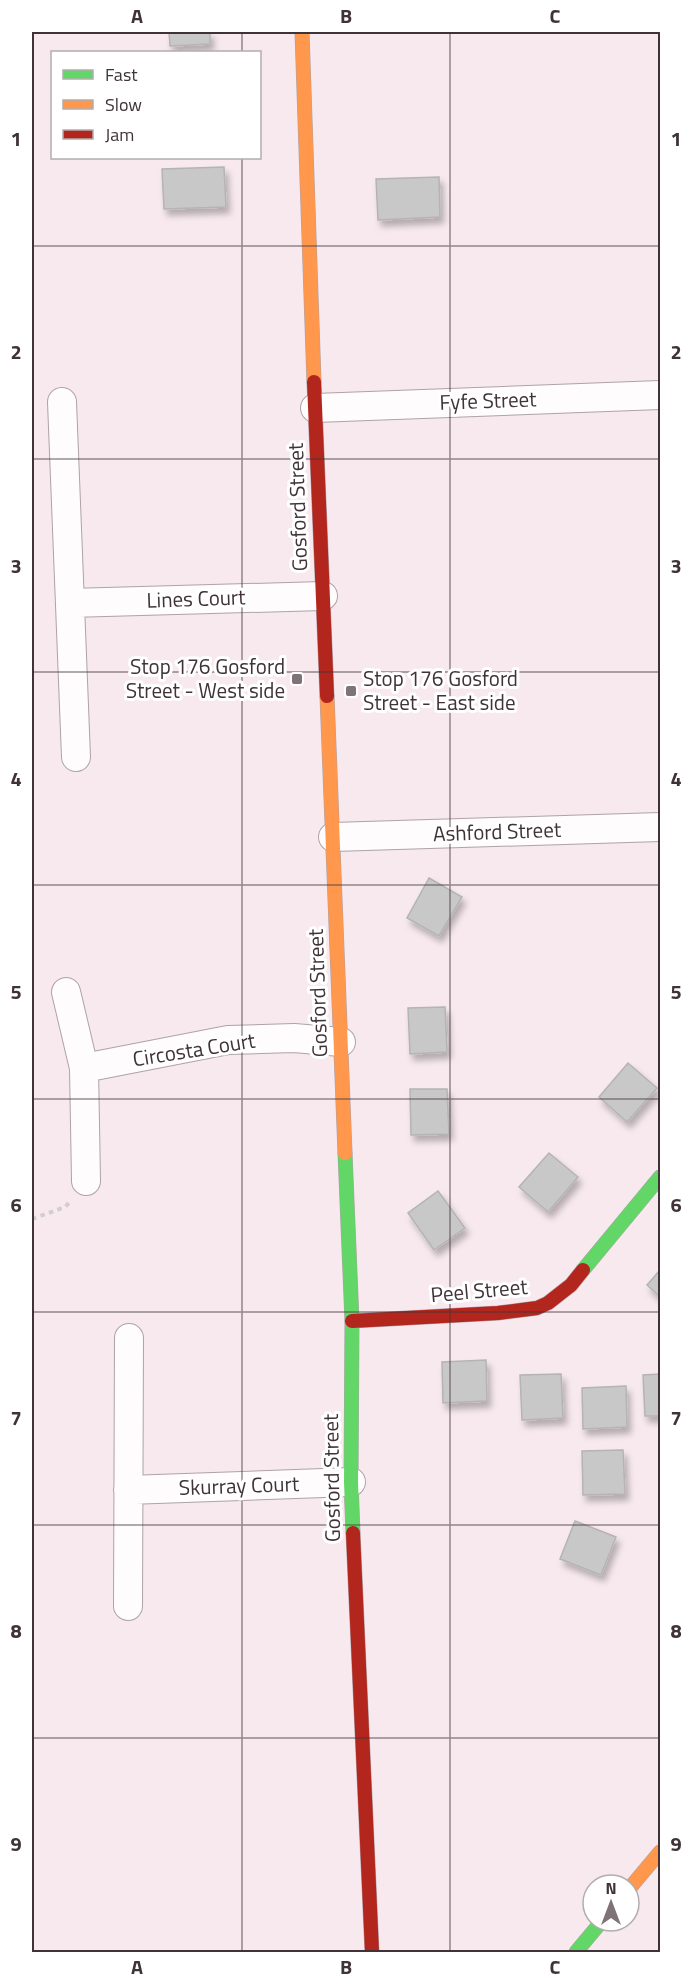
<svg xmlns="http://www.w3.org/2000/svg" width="692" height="1984" viewBox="0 0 692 1984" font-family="'Titillium Web',sans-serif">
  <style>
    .building { fill: #c9c8c8; stroke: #b4b4b3; stroke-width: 1.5; filter: url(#shadow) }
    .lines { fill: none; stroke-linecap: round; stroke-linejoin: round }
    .street-casing { stroke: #aea3a8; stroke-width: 30 }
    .fast-casing { stroke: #aea3a8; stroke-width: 15 }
    .slow-casing { stroke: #aea3a8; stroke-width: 15 }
    .jam-casing { stroke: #aea3a8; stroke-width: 15 }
    .path { stroke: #d2cdcf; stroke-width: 4; stroke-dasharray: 4.5 4.5; stroke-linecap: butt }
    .street { stroke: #fefcfc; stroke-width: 28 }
    .fast { stroke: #63d668; stroke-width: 14 }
    .slow { stroke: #ff974d; stroke-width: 14 }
    .jam { stroke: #b3261e; stroke-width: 14 }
    .grid { fill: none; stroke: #3f3338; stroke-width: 1.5; stroke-opacity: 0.55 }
    .poi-dot { fill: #7f7378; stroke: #fff; stroke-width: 2 }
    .labels { text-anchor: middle; stroke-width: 6; stroke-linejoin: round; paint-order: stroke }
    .street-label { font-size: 21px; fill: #3f3338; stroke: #fff }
    .poi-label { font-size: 21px; fill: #3f3338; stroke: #fff; text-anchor: end }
    .neatline { fill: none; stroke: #3f3338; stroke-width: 2 }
    .grid-label { font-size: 20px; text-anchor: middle; font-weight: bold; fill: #3f3338 }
  </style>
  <defs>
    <filter id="shadow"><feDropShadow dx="3.5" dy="6" stdDeviation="3" flood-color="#0004"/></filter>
  </defs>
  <rect width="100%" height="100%" fill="#f7e9ee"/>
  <path class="building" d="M169,32H210V44L170,46Z
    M224,167L226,207L164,209L162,169Z
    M439,177L440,217L378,220L376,179Z
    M429,878L462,897L439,936L407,918Z
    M445,1007L447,1052L410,1054L408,1008Z
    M628,1063L657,1088L627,1122L599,1097Z
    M410,1089H447L449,1134L411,1135Z
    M549,1153L578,1177L548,1212L519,1187Z
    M438,1191L465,1228L434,1250L408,1213Z
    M660,1270V1297L647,1285Z
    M486,1360L487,1401L443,1403L442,1362Z
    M561,1374L563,1418L522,1420L520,1375Z
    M660,1374V1416H645L643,1375Z
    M626,1386L627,1427L583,1429L582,1388Z
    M623,1450L625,1494L583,1495L582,1451Z
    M575,1521L616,1537L601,1575L560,1559Z"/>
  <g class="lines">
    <g class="street-casing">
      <path id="street" d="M62,402L76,757
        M315,408L660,395
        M70,603L323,596
        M333,837L660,827
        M66,992L84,1068L86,1181
        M84,1068L228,1040L294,1038L341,1042
        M128,1490L351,1482
        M128,1606L129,1338"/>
    </g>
    <g class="fast-casing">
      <path id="fast" d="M345,1153L352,1321L351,1482L353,1533
        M583,1270L660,1177
        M576,1952L602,1921"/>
    </g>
    <g class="slow-casing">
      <path id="slow" d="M302,32L314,382
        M327,696L345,1153
        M629,1889L660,1852"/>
    </g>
    <g class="jam-casing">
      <path id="jam" d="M314,382L327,696
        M352,1321L498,1313L537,1308L548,1303L571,1285L583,1270
        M353,1533L372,1952"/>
    </g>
    <path class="path" d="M32,1219L65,1207L69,1203"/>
    <use href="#street" class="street"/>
    <use href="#fast" class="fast"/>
    <use href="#slow" class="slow"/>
    <use href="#jam" class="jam"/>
  </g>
  <path class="grid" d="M242,32V52M450,32V1952M242,158V1952M32,246H660M32,459H660M32,672H660M32,885H660M32,1099H660M32,1312H660M32,1525H660M32,1738H660"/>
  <g class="poi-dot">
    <rect x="291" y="673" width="12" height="12" rx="3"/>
    <rect x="345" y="685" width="12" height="12" rx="3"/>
  </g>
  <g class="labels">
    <g class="street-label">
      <text transform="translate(488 401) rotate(-2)" y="7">Fyfe Street</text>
      <text transform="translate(298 507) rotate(-92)" y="7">Gosford Street</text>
      <text transform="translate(196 599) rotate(-2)" y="7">Lines Court</text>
      <text transform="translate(497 832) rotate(-2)" y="7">Ashford Street</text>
      <text transform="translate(318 993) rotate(-92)" y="7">Gosford Street</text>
      <text transform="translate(194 1050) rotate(-9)" y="7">Circosta Court</text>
      <text transform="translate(479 1291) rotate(-5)" y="7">Peel Street</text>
      <text transform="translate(332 1478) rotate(-91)" y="7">Gosford Street</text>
      <text transform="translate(239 1486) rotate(-2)" y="7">Skurray Court</text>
    </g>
    <g class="poi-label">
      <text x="285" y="674">Stop 176 Gosford<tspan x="285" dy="24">Street - West side</tspan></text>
      <text x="363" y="686" text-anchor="start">Stop 176 Gosford<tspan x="363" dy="24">Street - East side</tspan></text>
    </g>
  </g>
  <rect width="692" height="1984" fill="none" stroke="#ffffff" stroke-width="66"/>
  <rect x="51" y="51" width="210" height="108" fill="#ffffff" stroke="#b2adaf" stroke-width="1.5"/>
  <rect x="63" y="70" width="30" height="9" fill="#63d668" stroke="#b2adaf" stroke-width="1.5"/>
  <text x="105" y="81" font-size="18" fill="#3f3338">Fast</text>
  <rect x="63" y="100" width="30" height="9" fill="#ff974d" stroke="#b2adaf" stroke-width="1.5"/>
  <text x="105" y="111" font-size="18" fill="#3f3338">Slow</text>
  <rect x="63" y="130" width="30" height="9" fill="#b3261e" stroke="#b2adaf" stroke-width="1.5"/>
  <text x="105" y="141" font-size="18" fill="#3f3338">Jam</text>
  <g transform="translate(611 1903)"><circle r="28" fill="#ffffff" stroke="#b2adaf" stroke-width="1.5"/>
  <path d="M0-4.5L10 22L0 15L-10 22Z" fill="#7f7378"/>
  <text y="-9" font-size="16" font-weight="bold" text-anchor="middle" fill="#3f3338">N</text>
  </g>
  <rect x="33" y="33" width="626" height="1918" class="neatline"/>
  <g class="grid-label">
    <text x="137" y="23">A</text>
    <text x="346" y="23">B</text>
    <text x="555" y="23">C</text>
    <text x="16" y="146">1</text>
    <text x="676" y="146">1</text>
    <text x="16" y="359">2</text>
    <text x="676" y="359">2</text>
    <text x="16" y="573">3</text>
    <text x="676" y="573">3</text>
    <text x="16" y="786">4</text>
    <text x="676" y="786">4</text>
    <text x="16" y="999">5</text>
    <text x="676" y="999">5</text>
    <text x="16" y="1212">6</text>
    <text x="676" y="1212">6</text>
    <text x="16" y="1425">7</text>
    <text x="676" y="1425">7</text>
    <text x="16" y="1638">8</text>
    <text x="676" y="1638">8</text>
    <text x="16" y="1851">9</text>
    <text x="676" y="1851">9</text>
    <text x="137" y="1974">A</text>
    <text x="346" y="1974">B</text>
    <text x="555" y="1974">C</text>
  </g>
</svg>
